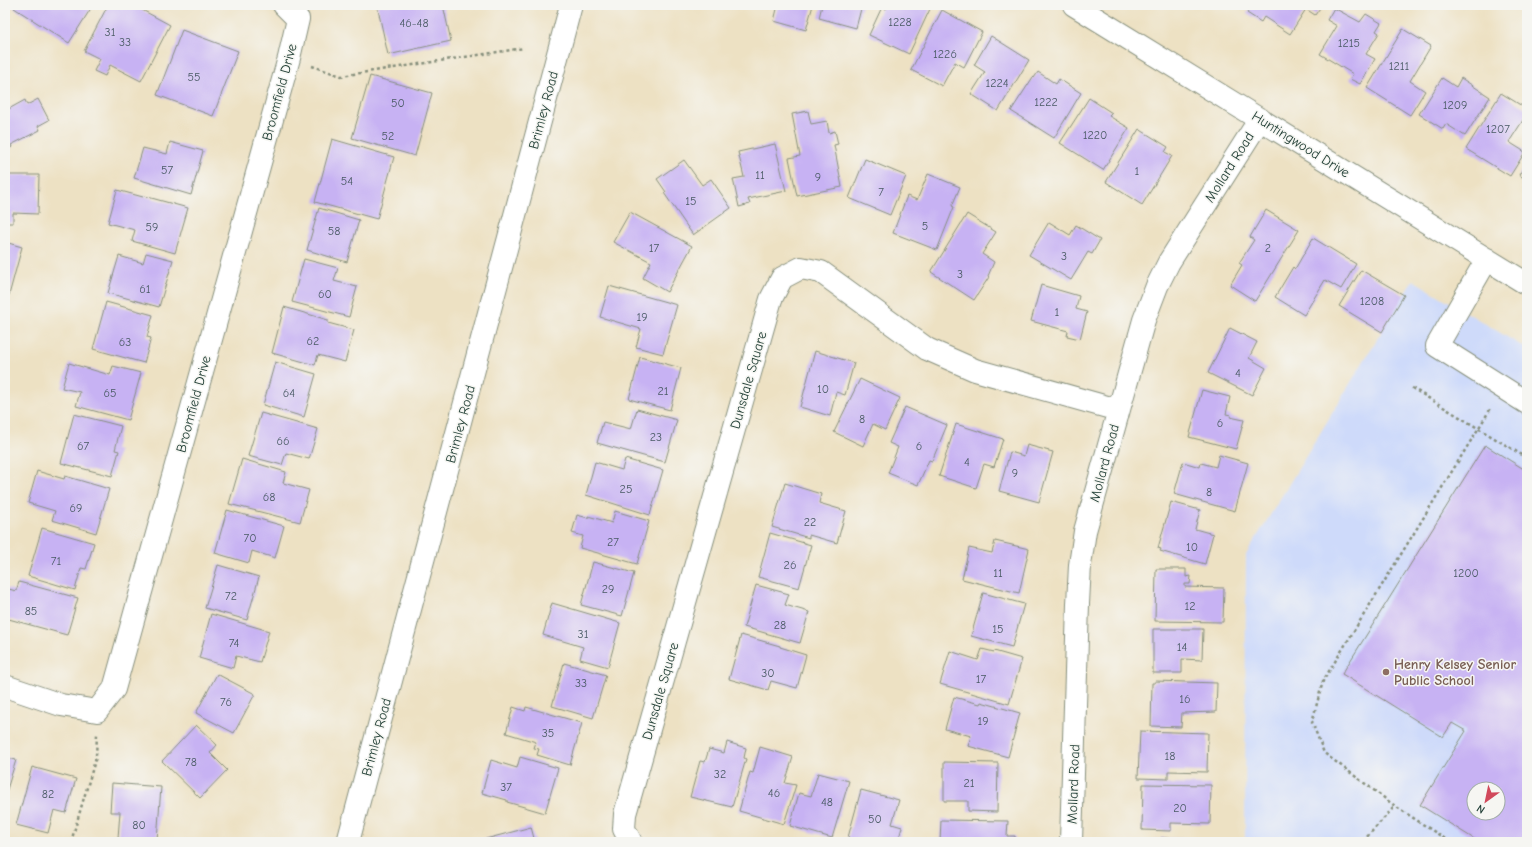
<svg xmlns="http://www.w3.org/2000/svg" width="1532" height="847" viewBox="0 0 1532 847" font-family="'Comic Neue',sans-serif">
  <style>
    .built { fill: #cedafa; fill-rule: evenodd }
    .building { fill: #c7b2f3; fill-rule: evenodd }
    .lines { fill: none; stroke-linecap: round; stroke-linejoin: round }
    .minor-casing { stroke: #868f7c; stroke-width: 24 }
    .major-casing { stroke: #868f7c; stroke-width: 24 }
    .path { stroke: #868f7c; stroke-width: 2.5; stroke-dasharray: 3 3; stroke-linecap: butt }
    .minor { stroke: #fff; stroke-width: 22 }
    .major { stroke: #fff; stroke-width: 22 }
    .education-dot { fill: #8d6e63; stroke: #f6f6f2; stroke-width: 1.5 }
    .labels { text-anchor: middle; stroke-width: 3; stroke-linejoin: round; paint-order: stroke }
    .number-label { font-size: 12px; fill: #495a64 }
    .street-label { font-size: 14px; fill: #1f3d34; stroke: #f6f6f2 }
    .education-label { font-size: 14px; font-weight: bold; fill: #785e54; stroke: #f6f6f2; text-anchor: start }
  </style>
  <rect width="100%" height="100%" fill="#f6f6f2"/>
  <filter id="ink" filterUnits="userSpaceOnUse"><feTurbulence type="fractalNoise" baseFrequency=".025" numOctaves="2"/><feDisplacementMap in="SourceGraphic" scale="8" xChannelSelector="R" yChannelSelector="G"/><feConvolveMatrix kernelMatrix="1 2 1 2 8 2 1 2 1" color-interpolation-filters="sRGB"/></filter>
  <filter id="wash" filterUnits="userSpaceOnUse"><feTurbulence type="fractalNoise" baseFrequency=".012" numOctaves="4" result="noise"/><feDisplacementMap in="SourceGraphic" scale="16" xChannelSelector="R" yChannelSelector="G"/><feGaussianBlur stdDeviation="0.9" result="paint"/><feColorMatrix in="noise" values="0 0 0 0 0 0 0 0 0 0 0 0 0 0 0 0 0 1.4 0 .05"/><feComposite in="paint" operator="in"/></filter>
  <g filter="url(#wash)">
    <rect width="100%" height="100%" fill="#ede1c3"/>
    <path class="built" d="M1413,280L1527,349V842H1245L1246,555ZM1474,789H1498V813H1474Z"/>
    <g id="blocks">
      <path class="building" d="M16,5H93L69,43L14,8Z
        M108,5H133L170,25L141,81L110,65L105,76L94,71L100,59L84,51Z
        M377,5H443L451,41L388,55Z
        M778,5H813L806,30L774,21Z
        M822,5H862L856,28L819,18Z
        M888,5H922L930,9L909,54L869,35L882,7L886,9Z
        M1252,5H1322L1315,15L1306,9L1290,34L1264,17L1261,22L1247,13Z
        M1334,8L1360,22L1366,14L1381,23L1376,31L1379,33L1366,54L1375,59L1360,84L1350,79L1353,74L1320,54L1337,26L1327,20Z
        M942,10L982,32L964,67L955,62L942,86L911,70Z
        M1403,29L1431,46L1410,81L1425,91L1410,115L1367,88Z
        M182,30L238,51L213,116L157,95Z
        M991,36L1029,60L998,111L971,94L985,72L974,65Z
        M1038,72L1056,84L1059,79L1081,93L1054,138L1011,111L1033,77L1034,78Z
        M370,76L432,93L415,156L352,138Z
        M1442,78L1456,87L1461,78L1490,97L1465,136L1446,124L1443,129L1419,114Z
        M1501,93L1527,109V114L1509,142L1525,152L1510,176L1466,149Z
        M1089,98L1112,113L1109,116L1129,128L1103,170L1060,143Z
        M38,99L49,120L38,126L40,130L11,145L12,147L5,151V111L25,100L27,105Z
        M808,111L811,124L827,121L829,133L835,131L838,144L834,145L842,187L797,196L789,158L800,156L792,114Z
        M1139,129L1168,147L1165,152L1172,156L1142,205L1106,182Z
        M332,139L394,157L377,219L315,202Z
        M170,142L203,151L191,195L134,178L143,148L167,154Z
        M775,144L786,191L748,199L750,204L739,207L733,179L744,177L738,152Z
        M865,159L906,176L890,215L849,198Z
        M684,160L702,185L711,179L731,208L693,235L664,193L666,192L657,179Z
        M1527,163V180L1519,175Z
        M928,174L960,187L952,206L954,207L937,250L893,233L907,196L917,200Z
        M5,175H39L38,214L13,213V223H5Z
        M117,190L143,197L144,196L188,208L175,253L132,241L135,230L108,223Z
        M319,208L359,220L347,262L307,250Z
        M1266,210L1299,230L1255,301L1230,285L1242,265L1239,263L1254,240L1250,237Z
        M630,212L692,246L667,292L643,278L651,262L613,242Z
        M967,214L996,232L982,254L994,262L988,276L989,277L974,300L931,272Z
        M1049,222L1070,235L1076,225L1100,240L1092,254L1088,252L1071,280L1029,255Z
        M1313,238L1356,264L1341,289L1325,280L1304,315L1275,297L1293,267L1295,269Z
        M5,242L22,247L9,295L5,294Z
        M146,253L173,260L159,307L108,293L119,256L143,263Z
        M304,259L338,268L334,281L357,287L349,317L292,302Z
        M1361,270L1404,295L1382,332L1339,306Z
        M1041,285L1079,296L1076,309L1087,312L1080,339L1067,336L1068,331L1031,321Z
        M609,286L677,305L663,354L636,347L641,329L600,317Z
        M106,302L153,315L147,337L151,338L144,363L93,349Z
        M284,307L328,320V323L354,330L345,362L318,355L315,365L272,353Z
        M1230,328L1257,342L1249,358L1266,368L1252,395L1208,373Z
        M815,351L854,363L845,395L836,392L830,416L800,407Z
        M640,357L681,368L670,410L629,399Z
        M275,362L316,374L304,417L263,405Z
        M69,363L110,375L113,366L141,373L128,420L76,406L80,392L62,388Z
        M860,379L900,398L885,430L873,424L863,446L834,432Z
        M1202,390L1230,397L1226,414L1231,415L1230,417L1244,420L1236,449L1189,437Z
        M905,407L947,425L932,461L929,460L918,485L888,473L898,447L889,443Z
        M637,409L677,420L665,462L597,443L603,422L631,429Z
        M261,413L318,429L309,459L286,453L282,465L248,456Z
        M74,414L121,426L115,450L119,451L112,476L61,463Z
        M956,424L1003,439L994,467L984,464L976,488L939,476Z
        M1027,445L1053,452L1039,502L999,491L1010,452L1024,456Z
        M1485,445L1527,471V836L1523,842H1479L1420,805L1466,731L1452,723L1443,737L1342,674ZM1474,789H1498V813H1474Z
        M1219,455L1248,463L1235,511L1174,494L1183,462L1200,467L1201,463L1216,467Z
        M242,459L286,472L283,483L309,490L300,522L229,504Z
        M625,459L663,470L650,515L586,495L595,462L622,470Z
        M37,471L64,479L65,476L109,489L96,533L52,520L55,511L28,503Z
        M785,483L821,494L819,503L846,511L837,543L809,535V538L772,527Z
        M1171,502L1200,510L1195,529L1213,534L1205,564L1160,551L1161,549L1158,548Z
        M227,510L284,526L275,558L252,551L249,563L215,553Z
        M615,511L649,521L637,564L580,548L583,536L572,533L577,515L588,518V516L612,523Z
        M42,528L94,543L86,569L81,568L75,590L28,576Z
        M770,533L811,545L799,588L758,577Z
        M995,541L1029,549L1019,593L962,579L969,548L992,553Z
        M593,562L634,573L622,616L581,605Z
        M218,565L259,577L247,620L205,608Z
        M1156,569H1186V577L1191,576L1190,584H1185V587L1224,588L1223,622L1155,621Z
        M19,582L78,598L67,635L5,618V588L16,591Z
        M756,585L789,594L785,605L809,612L800,643L744,627Z
        M983,593L1024,604L1012,647L971,636Z
        M552,603L620,623L608,667L580,659L583,647L543,635Z
        M211,614L269,631L260,662L236,656L233,668L199,658Z
        M1153,629H1203L1202,660L1182,659V673H1153Z
        M741,635L780,646V647L806,655L797,688L771,681L768,690L729,679Z
        M982,649L994,652V651L1022,659L1009,704L940,684L950,651L978,660Z
        M564,663L606,675L593,718L552,706Z
        M217,674L255,694L234,733L196,713Z
        M1155,681L1217,683L1216,712L1182,713L1181,727L1151,726L1152,683H1155Z
        M954,697L980,704L981,702L1020,713L1008,757L968,746L971,736L945,729Z
        M513,707L525,711L526,707L582,723L570,765L537,755L539,749L534,748L536,742L506,733Z
        M196,725L217,745L210,753L227,770L200,798L162,761Z
        M1140,731L1208,733L1207,772L1168,771V779L1138,778Z
        M727,742L746,748L744,758L746,759L732,807L690,797L700,761L705,762L709,749L724,753Z
        M760,747L793,757L785,783L796,785L784,824L739,811L750,772L753,773Z
        M5,757L16,760L5,796Z
        M520,757L558,768L545,813L507,802V800L482,793L491,760L517,768Z
        M944,762L998,763L997,812L968,811V801H944Z
        M32,767L76,779L66,813L54,810L48,833L16,825Z
        M818,773L849,781L832,838L790,826L799,793L811,796Z
        M112,783L161,787L157,840L140,839L139,842H119V838H118L120,812H110Z
        M1143,784L1211,785L1210,824L1171,823V831L1142,830Z
        M861,790L899,800L892,824L902,827L898,842L847,841Z
        M941,820L1008,821L1007,836H1015V842H940Z
        M531,827L535,842H479L478,841Z
        M1161,838L1197,839V842H1154V839L1161,840Z"/>
    </g>
  </g>
  <g filter="url(#ink)">
    <use href="#blocks" fill-opacity="0" stroke="#868f7c" stroke-width="1"/>
    <g class="lines">
      <g class="minor-casing">
        <path id="minor" d="M1074,5L1527,284
          M1487,259L1437,346L1527,403
          M5,686L61,705L97,711L114,689L289,58L298,19L284,5
          M631,842L624,829L625,814L771,299L782,278L801,268L821,272L927,349L975,370L1118,410
          M1071,842L1078,604L1080,565L1085,531L1144,320L1157,286L1169,262L1260,119"/>
      </g>
      <g class="major-casing">
        <path id="major" d="M348,842L571,5"/>
      </g>
      <path class="path" d="M312,66L341,76L524,48
        M1412,388L1527,458
        M71,842L96,757L97,734
        M1365,842V839L1395,806
        M1450,842L1395,806L1324,753L1312,722L1323,681L1491,408"/>
      <use href="#minor" class="minor"/>
      <use href="#major" class="major"/>
    </g>
  </g>
  <circle class="education-dot" cx="1386" cy="672" r="4"/>
  <g class="labels">
    <g class="number-label">
      <text x="900" y="26">1228</text>
      <text x="414" y="27">46-48</text>
      <text x="110" y="36">31</text>
      <text x="125" y="46">33</text>
      <text x="1349" y="47">1215</text>
      <text x="945" y="58">1226</text>
      <text x="1399" y="70">1211</text>
      <text x="194" y="81">55</text>
      <text x="997" y="87">1224</text>
      <text x="1046" y="106">1222</text>
      <text x="398" y="107">50</text>
      <text x="1455" y="109">1209</text>
      <text x="1498" y="133">1207</text>
      <text x="1095" y="139">1220</text>
      <text x="388" y="140">52</text>
      <text x="167" y="174">57</text>
      <text x="1137" y="175">1</text>
      <text x="760" y="179">11</text>
      <text x="818" y="181">9</text>
      <text x="347" y="185">54</text>
      <text x="881" y="196">7</text>
      <text x="691" y="205">15</text>
      <text x="925" y="230">5</text>
      <text x="152" y="231">59</text>
      <text x="334" y="235">58</text>
      <text x="654" y="252">17</text>
      <text x="1268" y="252">2</text>
      <text x="1064" y="260">3</text>
      <text x="960" y="278">3</text>
      <text x="145" y="293">61</text>
      <text x="325" y="298">60</text>
      <text x="1372" y="305">1208</text>
      <text x="1057" y="316">1</text>
      <text x="642" y="321">19</text>
      <text x="313" y="345">62</text>
      <text x="125" y="346">63</text>
      <text x="1238" y="377">4</text>
      <text x="823" y="393">10</text>
      <text x="663" y="395">21</text>
      <text x="110" y="397">65</text>
      <text x="289" y="397">64</text>
      <text x="862" y="423">8</text>
      <text x="1220" y="427">6</text>
      <text x="656" y="441">23</text>
      <text x="283" y="445">66</text>
      <text x="83" y="450">67</text>
      <text x="919" y="450">6</text>
      <text x="967" y="466">4</text>
      <text x="1015" y="477">9</text>
      <text x="626" y="493">25</text>
      <text x="1209" y="496">8</text>
      <text x="269" y="501">68</text>
      <text x="76" y="512">69</text>
      <text x="810" y="526">22</text>
      <text x="250" y="542">70</text>
      <text x="613" y="546">27</text>
      <text x="1192" y="551">10</text>
      <text x="56" y="565">71</text>
      <text x="790" y="569">26</text>
      <text x="998" y="577">11</text>
      <text x="1466" y="577">1200</text>
      <text x="608" y="593">29</text>
      <text x="231" y="600">72</text>
      <text x="1190" y="610">12</text>
      <text x="31" y="615">85</text>
      <text x="780" y="629">28</text>
      <text x="998" y="633">15</text>
      <text x="583" y="638">31</text>
      <text x="234" y="647">74</text>
      <text x="1182" y="651">14</text>
      <text x="768" y="677">30</text>
      <text x="981" y="683">17</text>
      <text x="581" y="687">33</text>
      <text x="1185" y="703">16</text>
      <text x="226" y="706">76</text>
      <text x="983" y="725">19</text>
      <text x="548" y="737">35</text>
      <text x="1170" y="760">18</text>
      <text x="191" y="766">78</text>
      <text x="720" y="778">32</text>
      <text x="969" y="787">21</text>
      <text x="506" y="791">37</text>
      <text x="774" y="797">46</text>
      <text x="48" y="798">82</text>
      <text x="827" y="806">48</text>
      <text x="1180" y="812">20</text>
      <text x="875" y="823">50</text>
      <text x="139" y="829">80</text>
    </g>
    <g class="street-label">
      <text transform="translate(279 92) rotate(-75)" y="5">Broomfield Drive</text>
      <text transform="translate(543 110) rotate(-75)" y="5">Brimley Road</text>
      <text transform="translate(1301 144) rotate(32)" y="5">Huntingwood Drive</text>
      <text transform="translate(1229 167) rotate(-58)" y="5">Mollard Road</text>
      <text transform="translate(748 380) rotate(-74)" y="5">Dunsdale Square</text>
      <text transform="translate(193 404) rotate(-75)" y="5">Broomfield Drive</text>
      <text transform="translate(460 424) rotate(-75)" y="5">Brimley Road</text>
      <text transform="translate(1104 463) rotate(-75)" y="5">Mollard Road</text>
      <text transform="translate(660 691) rotate(-74)" y="5">Dunsdale Square</text>
      <text transform="translate(376 737) rotate(-75)" y="5">Brimley Road</text>
      <text transform="translate(1073 784) rotate(-88)" y="5">Mollard Road</text>
    </g>
    <g class="education-label">
      <text x="1394" y="669">Henry Kelsey Senior<tspan x="1394" dy="16">Public School</tspan></text>
    </g>
  </g>
  <rect width="1532" height="847" fill="none" stroke="#f6f6f2" stroke-width="20"/>
  <g transform="translate(1486 801) rotate(213)"><circle r="19" fill="#f6f6f2" stroke="#a0aca6"/>
  <path d="M0-3L7 15L0 10L-7 15Z" fill="#d1495b"/>
  <text y="-6" font-size="11" font-weight="bold" text-anchor="middle" fill="#1f3d34">N</text>
  </g>
</svg>
